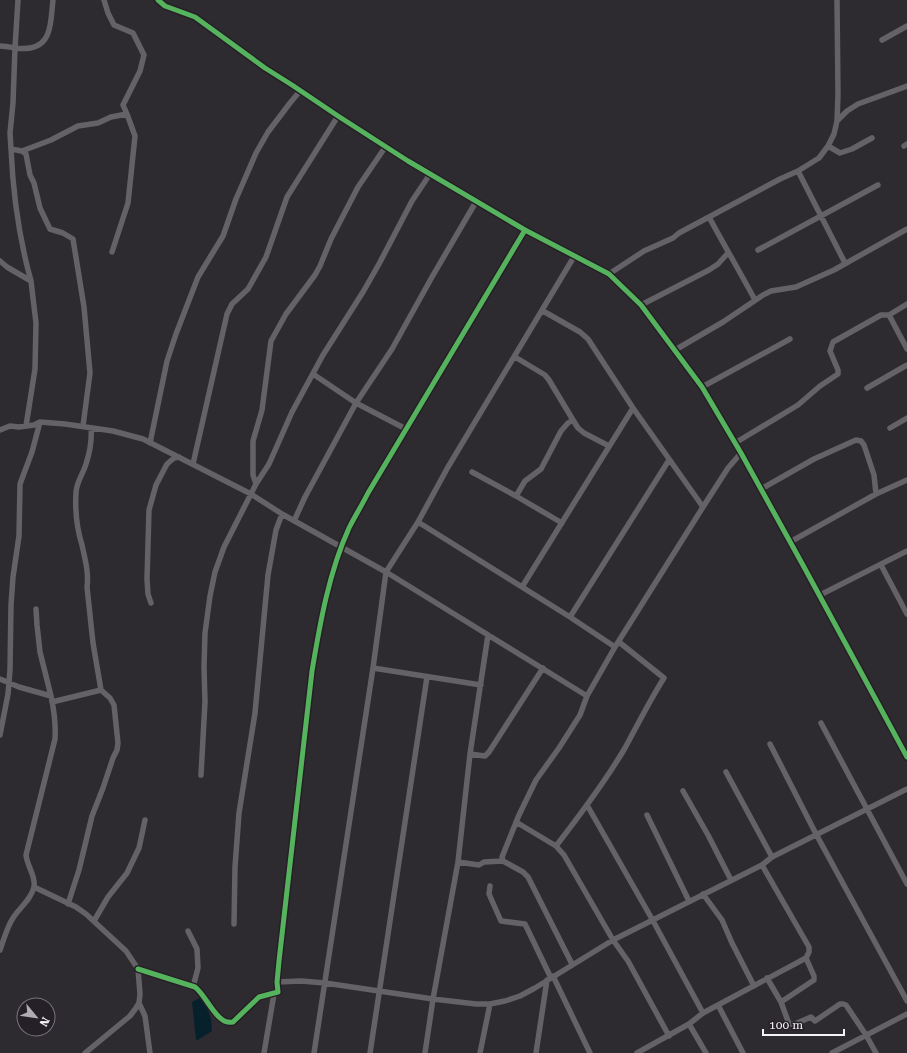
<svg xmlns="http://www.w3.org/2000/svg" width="907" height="1053" viewBox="0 0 907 1053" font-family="'Roboto Serif',serif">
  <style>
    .water { fill: #07212c }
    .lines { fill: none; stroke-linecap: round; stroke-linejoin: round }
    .street { stroke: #646266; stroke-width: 5.5 }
    .cycleway-casing { stroke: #252027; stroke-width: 8 }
    .cycleway { stroke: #56b35d; stroke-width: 5 }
  </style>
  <rect width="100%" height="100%" fill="#2e2b30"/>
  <path class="water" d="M203,996L211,1019L212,1031L198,1040H196L192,1002Z"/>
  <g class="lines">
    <path class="street" d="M18,0L15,48L13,103L10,133L11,149L22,151L26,154L30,175L34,183L40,208L50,229L63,233L73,239L84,307L90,373L83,426
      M104,0L108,13L114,25L133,33L144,55L140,71L123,105L127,114
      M158,0L165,6L195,17L265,68L292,85L338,116L408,161L525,230L609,274L641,305L702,387L741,453L804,567L907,757
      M882,40L907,26
      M0,46C6,46 10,47 15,48C52,53 50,27 53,0
      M837,121L847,111L858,104L907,86
      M828,146L840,153L852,149L872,138
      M904,146L907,144
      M11,149C13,194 19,238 31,281
      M22,151L51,140L78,126L98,123L111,117L127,114L135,136L128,203L112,252
      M798,171L845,263
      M709,217C724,245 740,272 755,300
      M758,250L878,185
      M0,261L7,267L31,281L36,323L35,369L26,426
      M609,274L644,251L673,238L679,233L709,217L780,179L798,171L819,158L828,146L834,134L837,121L838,95L837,0
      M641,305L709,270L718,264L728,253
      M543,311L580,332L588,339L633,408L703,507
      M889,315L907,349
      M675,350L723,322L763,295L771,291L796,287L834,270L907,229
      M515,357L545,375L549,380L573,420L578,428L584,433L609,446
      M313,374L356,403L406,429
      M702,387L790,339
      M867,388L907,365
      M890,428L907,418
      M0,430L10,426L19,427L34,425L40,422L65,424L113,431L143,439L251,494L282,514L386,572L587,696
      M150,443L167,361L176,334L198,277L223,236L236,199L256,153L268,132L290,103L300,91
      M735,443L798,405L820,386L838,374V370L830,351L833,342L881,315H889L907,304
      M193,464L227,314L232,304L248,289L266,257L287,197L338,116
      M472,472L516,496L562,523
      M256,484L253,475V441L262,410L271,341L286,314L315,275L320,266L331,239L358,187L386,146
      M761,489L814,459L856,440L861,441L864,445L874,475L876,494
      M516,496L525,481L541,469L561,431L568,423L573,420
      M294,521L305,497L356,403L392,349L432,277L477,200
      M418,522L570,617L615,647
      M790,542L876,494L907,480
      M881,565L907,614
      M522,587L633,408
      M820,595L907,551
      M151,603L148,594L147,579L149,510L156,485L167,464L174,458L179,457
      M36,609L37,625L40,652L51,696
      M570,617L669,460
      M619,642L664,678C650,700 638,724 625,748C605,782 580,815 556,846L564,855L613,940L628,961L669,1036
      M373,668L481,685
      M0,679L19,687L51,696C54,710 56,723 55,739L26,855C27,866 36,876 34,887C31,900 19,908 13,918C7,927 4,939 0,950
      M52,702L101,690
      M821,723L907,884
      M0,735L8,694L10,670L11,605L13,577L19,536L20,484L32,452L40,422
      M770,744L816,834L907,1001
      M470,754L485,756L489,752L543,668
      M726,772L772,857
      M201,775L205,702L204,667L205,633L210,596L215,572L224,547L256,484L269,464L292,412L323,355L363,292L379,264L412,201L430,174
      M683,791L708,835L731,880
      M587,805L652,919L703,1013
      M647,815L689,901
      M516,822L556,846
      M458,862L479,865L484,862L503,861
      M490,886L489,894L501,921L525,924L551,978
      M34,887L76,907L86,914L126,951L138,969L140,994L139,1003L136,1008L130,1016L85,1053
      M703,894L722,920L732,943L754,986
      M68,904L79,870L92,816L103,788L113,758L117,750L118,743L114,705L110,698L101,690L93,643L87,587C89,573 85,559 82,545C77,529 75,510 76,493C76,483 83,474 86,464C90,452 92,440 91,428
      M94,921L108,897L127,873L139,848L145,820
      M234,924L235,867L239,813L255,713L268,575L276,530L282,514
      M188,931L197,949L198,968L193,987
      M572,964L528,877L523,872L503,861L502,857L519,815L536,780L559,748L580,715L587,696L615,647L703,507L728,468L741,453
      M138,969L195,987C207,996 217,1026 233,1022L259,997L278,992L277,982L279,961L312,671C320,623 329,572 349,528C355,516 362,505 368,493L525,230
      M553,976L590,1053
      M767,978L781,1002L789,1024H795L811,1017L815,1021L840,1004H843L846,1005L866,1035L876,1053
      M277,982L301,981L325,983L433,999L476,1004H490L505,1001L520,996L535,988L613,940L762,865L772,857L907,789
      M781,1002L814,980V976L806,958
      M139,1003L145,1016L150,1053
      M718,1005L743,1053
      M689,1024L706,1053
      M264,1053L274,994
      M314,1053L373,668L386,572L418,522L448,467L575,255
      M370,1053L427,677
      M425,1053L433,999L458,862L470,754L488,635
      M480,1053L490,1004
      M536,1053L547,980
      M637,1053L689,1024L703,1013L806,958L809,952V947L762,865
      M832,1053L907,1014"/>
    <g class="cycleway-casing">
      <path id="cycleway" d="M158,0L165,6L195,17L265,68L292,85L338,116L408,161L525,230L609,274L641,305L702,387L741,453L804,567L907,757
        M138,969L195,987C207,996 217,1026 233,1022L259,997L278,992L277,982L279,961L312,671C320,623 329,572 349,528C355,516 362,505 368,493L525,230"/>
    </g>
    <use href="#cycleway" class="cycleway"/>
  </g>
  <g transform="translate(36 1017) rotate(119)"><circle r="19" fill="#252027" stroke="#79747b"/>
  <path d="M0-3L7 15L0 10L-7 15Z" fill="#b0adb2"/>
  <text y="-6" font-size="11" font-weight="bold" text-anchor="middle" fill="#f6f3f8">N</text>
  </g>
  <path d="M763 1029v6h81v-6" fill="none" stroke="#f6f3f8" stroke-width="2"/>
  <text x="769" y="1029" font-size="12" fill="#f6f3f8" stroke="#252027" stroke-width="3" paint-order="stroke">100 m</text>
</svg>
